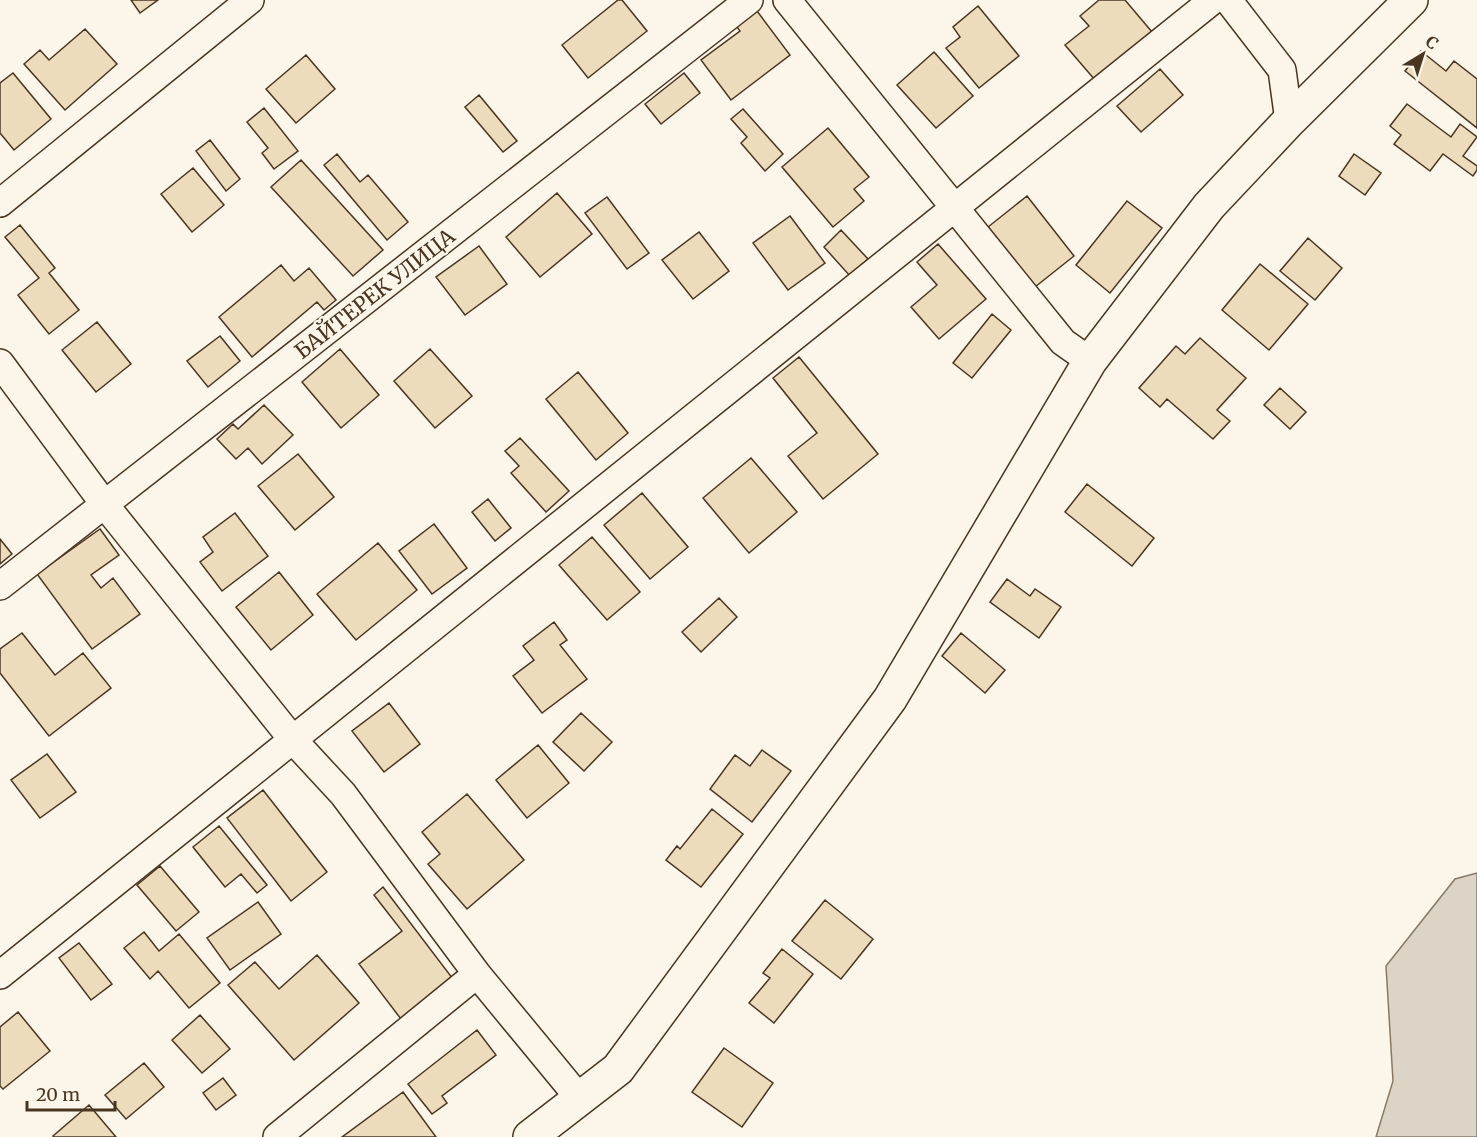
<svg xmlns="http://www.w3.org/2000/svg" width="1477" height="1137" viewBox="0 0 1477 1137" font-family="Merriweather,serif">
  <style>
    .water { fill: #dcd4c6; stroke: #887966; stroke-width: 1.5 }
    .building { fill: #ecdcbc; stroke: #4a3520; stroke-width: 1.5 }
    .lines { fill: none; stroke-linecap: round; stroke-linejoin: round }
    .minor-casing { stroke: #4a3520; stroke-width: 30 }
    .tertiary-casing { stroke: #4a3520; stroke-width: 36 }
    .minor { stroke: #fbf6e9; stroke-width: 27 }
    .tertiary { stroke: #fbf6e9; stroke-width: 33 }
    .labels { text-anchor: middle; stroke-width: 4.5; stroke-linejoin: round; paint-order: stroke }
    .street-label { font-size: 21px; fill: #4a3520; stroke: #fbf6e9 }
  </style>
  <rect width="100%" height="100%" fill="#fbf6e9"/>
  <path class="water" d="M1477,873V1137H1376L1393,1081L1386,966L1455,879Z"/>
  <path class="building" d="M131,0H158L140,13Z
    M618,0H622L647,31L588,78L562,45Z
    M1099,0H1125L1152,32L1095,80L1065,45L1089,26L1080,16Z
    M978,6L1019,56L979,88L946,48L960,37L953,27Z
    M754,7L790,55L731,100L701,60L740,31L734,23Z
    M85,29L117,64L65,110L24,64L40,50L49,60Z
    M1421,51L1446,71L1454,61L1477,79V128L1405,71Z
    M934,52L973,96L936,128L897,85Z
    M306,55L335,89L296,123L266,89Z
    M1160,69L1183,95L1141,132L1117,106Z
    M13,73L51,119L14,150L0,133V83Z
    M684,73L700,93L661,124L645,104Z
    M479,95L517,141L503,152L465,107Z
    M1407,104L1451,137L1460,124L1477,137L1463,156L1477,166V170L1473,176L1443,154L1430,171L1394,144L1401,135L1390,126Z
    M264,108L298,151L274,169L262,153L268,148L247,122Z
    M743,109L783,154L765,171L741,143L747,137L731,119Z
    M828,128L869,177L854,189L864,201L833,227L782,167Z
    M210,140L240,179L226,191L196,151Z
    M337,154L360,182L368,175L408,222L387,240L324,165Z
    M1354,154L1381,173L1365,195L1339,176Z
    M301,160L383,250L353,276L271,187Z
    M193,168L224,205L192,232L161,194Z
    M557,193L592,234L540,277L506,237Z
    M1027,196L1074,256L1035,287L988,227Z
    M607,197L649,253L627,269L585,213Z
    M1127,201L1162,228L1110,293L1076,265Z
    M790,216L825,263L788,290L753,243Z
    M20,225L55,268L49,273L79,310L49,334L18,295L39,278L5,237Z
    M841,230L868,259L850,276L824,247Z
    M699,232L729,271L693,299L662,260Z
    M1308,238L1342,268L1315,300L1280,271Z
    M938,244L986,299L939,339L911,307L937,285L917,262Z
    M479,246L507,284L465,315L436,277Z
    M1260,264L1308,304L1269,350L1222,310Z
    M281,265L294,281L309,268L336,300L324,310L317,302L252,357L219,317Z
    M992,314L1011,330L972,378L953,363Z
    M97,322L131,364L96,392L62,350Z
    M220,336L240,361L208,387L187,361Z
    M1200,338L1246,378L1217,410L1230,421L1213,439L1167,399L1160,407L1139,388L1176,346L1185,354Z
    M340,349L379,395L341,428L302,382Z
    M430,349L472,396L435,428L394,381Z
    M799,357L878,454L823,499L788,456L817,433L773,378Z
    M578,372L628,433L596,460L546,399Z
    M1280,388L1306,412L1290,429L1264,405Z
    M264,405L293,435L262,464L248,448L236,459L217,439L233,424L238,429Z
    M520,438L569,491L546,512L511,473L519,466L505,451Z
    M298,454L334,497L295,530L258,486Z
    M751,458L797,512L749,553L703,498Z
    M1087,484L1154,538L1132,566L1065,512Z
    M642,493L688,547L650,579L604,525Z
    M488,499L511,528L495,541L472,512Z
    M235,513L268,556L222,591L200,562L213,552L203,537Z
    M434,524L467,568L432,594L399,551Z
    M100,529L119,555L91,575L101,588L113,578L140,614L92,649L37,574Z
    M592,537L640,592L607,620L559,565Z
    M0,539L12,554L0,564Z
    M378,543L417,590L356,640L317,594Z
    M279,572L313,615L271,650L236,607Z
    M1007,579L1030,596L1035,589L1061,607L1039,638L990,602Z
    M719,598L737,617L701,652L682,632Z
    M554,622L567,640L560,645L587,679L542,713L513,676L534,660L523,646Z
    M22,633L55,675L83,653L111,688L49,736L0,673V649Z
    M961,633L1005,670L985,693L942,656Z
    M389,703L420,744L384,772L352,731Z
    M581,713L612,742L584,771L553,742Z
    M538,745L569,783L527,818L496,780Z
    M762,750L791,771L752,822L710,789L735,755L750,766Z
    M47,754L76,792L40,818L11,780Z
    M263,790L327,872L291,901L227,818Z
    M467,794L524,860L467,909L428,864L440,854L422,832Z
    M712,809L743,834L701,887L666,860L677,846L680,849Z
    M219,826L267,885L257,893L241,874L225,887L193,847Z
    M160,866L199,912L176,931L137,885Z
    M383,887L453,979L401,1019L359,964L402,931L374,895Z
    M825,900L873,939L841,979L792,941Z
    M258,902L281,934L230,970L207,938Z
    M144,932L159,951L179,934L220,983L189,1008L158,971L150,979L124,948Z
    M79,943L112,984L91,1000L59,958Z
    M782,949L813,974L774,1023L749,1003L770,978L763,973Z
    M317,955L359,1003L294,1060L228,985L255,962L279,989Z
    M18,1012L50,1051L3,1089L0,1086V1027Z
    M200,1015L230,1049L202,1073L172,1040Z
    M477,1030L496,1055L442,1096L447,1103L432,1114L408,1084Z
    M724,1048L773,1083L742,1127L692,1092Z
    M144,1063L164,1087L126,1119L105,1095Z
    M223,1078L236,1095L216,1110L203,1093Z
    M403,1092L436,1137H342Z
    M89,1105L116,1137H54L53,1136Z"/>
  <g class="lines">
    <g class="minor-casing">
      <path id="minor" d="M787,0L1063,342L1090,361
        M1228,0L1282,70L1289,121
        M0,203L250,0
        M0,363L105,505L293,740L343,794L477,974L580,1099
        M0,586L749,0
        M0,975L1213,0
        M277,1137L477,974"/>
    </g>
    <g class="tertiary-casing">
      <path id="tertiary" d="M530,1137L618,1069L890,699L1090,361L1209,206L1289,121L1411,0"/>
    </g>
    <use href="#minor" class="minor"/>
    <use href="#tertiary" class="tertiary"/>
  </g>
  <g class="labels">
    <g class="street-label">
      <text transform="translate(375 294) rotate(-38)" y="7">БАЙТЕРЕК УЛИЦА</text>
    </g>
  </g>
  <g transform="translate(1423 54) rotate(38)" stroke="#fbf6e9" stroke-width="4.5" paint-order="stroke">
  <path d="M0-4.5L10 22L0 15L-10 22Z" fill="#4a3520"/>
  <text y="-9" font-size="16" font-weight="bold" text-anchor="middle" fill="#4a3520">С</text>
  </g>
  <path d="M27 1101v9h88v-9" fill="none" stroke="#4a3520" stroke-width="3"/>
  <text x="36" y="1101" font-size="18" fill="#4a3520" stroke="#fbf6e9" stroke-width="4.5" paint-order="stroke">20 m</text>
</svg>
